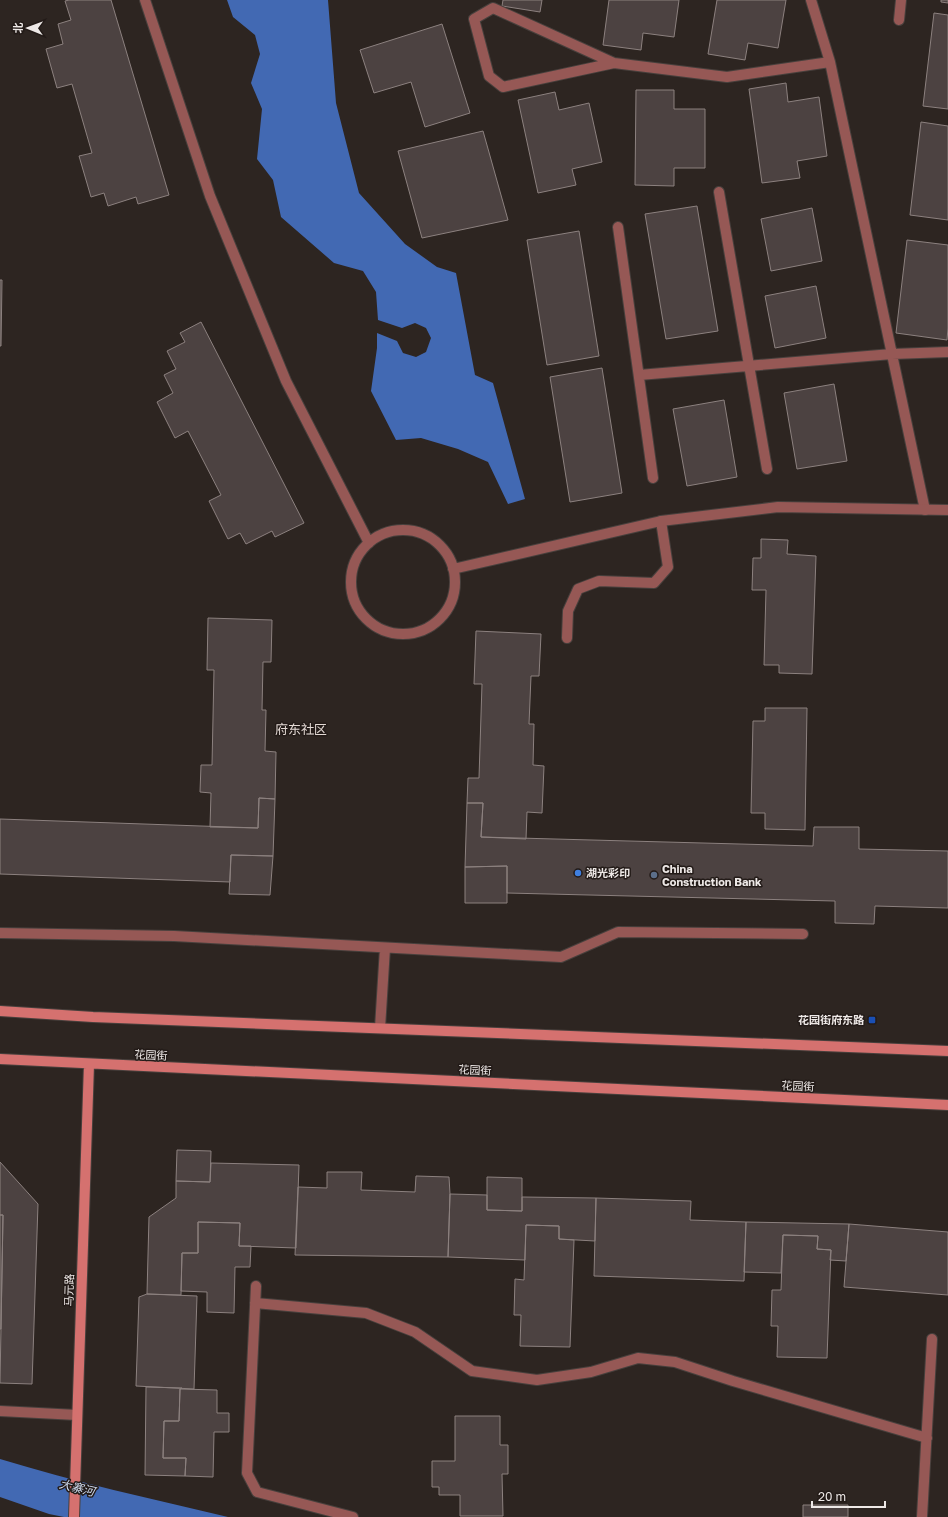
<svg xmlns="http://www.w3.org/2000/svg" width="948" height="1517" viewBox="0 0 948 1517" font-family="'Golos Text','Noto Sans SC',sans-serif">
  <style>
    .water { fill: #4269b3 }
    .building { fill: #4c4241; stroke: #8c817f }
    .lines { fill: none; stroke-linecap: round; stroke-linejoin: round }
    .lane-casing { stroke: #48403d; stroke-width: 12 }
    .street-casing { stroke: #48403d; stroke-width: 12 }
    .secondary-casing { stroke: #48403d; stroke-width: 12 }
    .lane { stroke: #965855; stroke-width: 10 }
    .street { stroke: #965855; stroke-width: 10 }
    .secondary { stroke: #d5716f; stroke-width: 10 }
    .shop-dot { fill: #3f7fe0; stroke: #231b18; stroke-width: 1.5 }
    .service-dot { fill: #5c6f8a; stroke: #231b18; stroke-width: 1.5 }
    .transit-dot { fill: #1a4fb4; stroke: #231b18; stroke-width: 1.5 }
    .labels { text-anchor: middle; stroke-width: 3; stroke-linejoin: round; paint-order: stroke }
    .poi-label { font-size: 11px; font-weight: bold; fill: #eee9e7; stroke: #231b18; text-anchor: start }
    .street-label { font-size: 11px; fill: #eee9e7; stroke: #231b18 }
    .water-label { font-size: 12px; font-style: italic; fill: #d2def2; stroke: #231b18 }
    .quarter-label { font-size: 13px; fill: #e3d9d4; stroke: #231b18 }
  </style>
  <rect width="100%" height="100%" fill="#2d2521"/>
  <path class="water" d="M227,0H328L336,103L359,193L405,244L437,267L456,273L475,375L493,383L525,499L508,504L488,462L458,449L421,438L396,440L371,391L377,348V333L397,341L403,353L416,357L426,352L431,338L426,328L415,323L402,328L378,320L376,292L363,271L334,263L281,217L273,180L257,159L262,109L251,83L260,54L255,35L233,17Z
    M0,1459C75,1482 152,1499 228,1517H64L49,1514L0,1497Z"/>
  <path class="building" d="M69,0H111L169,195L138,204L136,197L108,206L104,193L91,197L79,156L92,153L72,84L57,88L46,49L63,44L58,24L71,20L65,1Z
    M503,0H542L540,12L502,6Z
    M609,0H679L674,37L643,33L641,50L603,45Z
    M717,0H786L778,48L748,43L745,60L708,54Z
    M941,0H948V3L941,2Z
    M934,13L948,15V109L923,106Z
    M442,24L470,113L425,127L411,82L374,93L360,50Z
    M786,83L788,102L819,97L827,156L797,161L800,178L762,183L749,89Z
    M636,90H674V109H705V168H674V186L635,185Z
    M555,92L559,110L589,103L602,162L572,169L576,185L538,193L518,100Z
    M921,122L948,126V220L910,215Z
    M483,131L508,220L422,238L398,151Z
    M697,206L718,331L666,339L645,214Z
    M812,208L822,261L771,271L761,219Z
    M579,231L599,356L547,365L527,240Z
    M907,240L948,245V328L947,340L896,333Z
    M0,280H2L1,346H0Z
    M816,286L826,338L775,348L765,296Z
    M201,322L304,523L275,537L272,531L246,544L240,533L228,539L209,501L221,495L188,431L175,438L157,402L173,393L164,375L176,369L167,351L185,342L180,333Z
    M602,368L622,493L570,502L550,377Z
    M834,384L847,461L797,469L784,393Z
    M724,400L737,477L687,486L673,409Z
    M761,539L788,540L787,554L816,556L812,674L779,673V665H764L766,590H752L753,558H761Z
    M208,618L272,620L271,662H263L262,710H266L265,751L276,752L275,799L259,798L258,828L210,827L211,793L200,792L201,765H212L214,670H207Z
    M476,631L541,634L539,676H531L529,724H534L533,765L544,766L542,813L527,812L526,839L481,837L483,803H467L468,778H479L482,684H474Z
    M765,708H807L805,830L765,829V813H751L753,721H765Z
    M259,798L275,799L273,856L231,855L230,882L0,874V819L258,828Z
    M467,803H483L481,837L813,846L814,827H859V849L948,851V908L875,906L874,924L835,923V901L507,893V866L465,867Z
    M231,855L273,856L270,895L229,894Z
    M507,866V903H465V867Z
    M177,1150L211,1151L210,1182L176,1181Z
    M0,1162L38,1204L32,1384L0,1383L3,1215H0Z
    M211,1163L299,1165L296,1248L239,1246L240,1223L198,1222V1253H182L181,1295L147,1294L149,1217L176,1198V1181L210,1182Z
    M327,1172H362L361,1190L415,1192L416,1176L449,1177L450,1194L448,1257L295,1255L298,1187L327,1188Z
    M487,1177L522,1178V1211L487,1210Z
    M450,1194L487,1195V1210L522,1211V1197L596,1198L595,1241L559,1239V1226L526,1225L525,1260L448,1257Z
    M596,1198L691,1201L690,1220L746,1222L744,1281L594,1276Z
    M0,1215H3L1,1329H0Z
    M198,1222L240,1223L239,1246H251L250,1267H235L234,1313L207,1312V1292L181,1291L182,1253H198Z
    M746,1222L849,1224L846,1261L830,1260L831,1250L817,1249L818,1236L783,1235L781,1273L744,1272Z
    M849,1224L948,1232V1295L844,1287Z
    M526,1225L559,1226V1239L574,1240L570,1347L520,1346L521,1315H514L515,1279L524,1280Z
    M783,1235L818,1236L817,1249L831,1250L827,1358L777,1357L778,1326H771L772,1290H781Z
    M147,1294L197,1296L194,1389L136,1386L139,1297Z
    M146,1387L182,1388L180,1389L179,1421H164L163,1458H186L185,1476L145,1475Z
    M180,1389L217,1390V1413H229V1432H214L213,1477L185,1476L186,1458H163L164,1421H179Z
    M455,1416H500V1445H508V1474H502L503,1516H460V1495H439V1487H432V1461H455Z
    M803,1505H848V1517H803Z"/>
  <g class="lines">
    <g class="lane-casing">
      <path id="lane" d="M811,0L830,62L925,510
        M899,20L901,0
        M614,63L503,87L489,76L474,19L493,8L614,63L727,77L830,62
        M719,192L767,469
        M618,227L653,478
        M639,375L892,354L948,352
        M567,638L568,611L578,589L599,581L654,583L668,567L661,521
        M0,933L174,936L561,957L618,932L803,934
        M380,1028L385,948
        M256,1286L247,1473L257,1492L353,1517
        M255,1303L366,1313L415,1332L472,1371L537,1380L591,1372L638,1358L675,1362L733,1381L927,1438
        M0,1411L77,1415
        M922,1517L932,1339"/>
    </g>
    <g class="street-casing">
      <path id="street" d="M145,0L210,196L286,381L369,543
        M351 582a52 52 0 1 1 104 0a52 52 0 1 1-104 0Z
        M453,569L661,521L778,507L948,510"/>
    </g>
    <g class="secondary-casing">
      <path id="secondary" d="M0,1011L93,1017L948,1051
        M0,1059L948,1105
        M74,1517L89,1064"/>
    </g>
    <use href="#lane" class="lane"/>
    <use href="#street" class="street"/>
    <use href="#secondary" class="secondary"/>
  </g>
  <circle class="shop-dot" cx="578" cy="873" r="4"/>
  <circle class="service-dot" cx="654" cy="875" r="4"/>
  <rect class="transit-dot" x="868" y="1016" width="8" height="8" rx="2"/>
  <g class="labels">
    <g class="poi-label">
      <text x="662" y="873">China<tspan x="662" dy="13">Construction Bank</tspan></text>
      <text x="586" y="877">湖光彩印</text>
      <text x="864" y="1024" text-anchor="end">花园街府东路</text>
    </g>
    <g class="street-label">
      <text transform="translate(151 1055) rotate(3)" y="4">花园街</text>
      <text transform="translate(475 1070) rotate(3)" y="4">花园街</text>
      <text transform="translate(798 1086) rotate(3)" y="4">花园街</text>
      <text transform="translate(69 1290) rotate(-88)" y="4">马元路</text>
    </g>
    <g class="water-label">
      <text transform="translate(77 1488) rotate(14)" y="4">大寨河</text>
    </g>
    <g class="quarter-label">
      <text x="301" y="734">府东社区</text>
    </g>
  </g>
  <g transform="translate(28 28) rotate(271)" stroke="#231b18" stroke-width="3" paint-order="stroke">
  <path d="M0-3L7 15L0 10L-7 15Z" fill="#eee9e7"/>
  <text y="-6" font-size="11" font-weight="bold" text-anchor="middle" fill="#eee9e7">北</text>
  </g>
  <path d="M812 1501v6h73v-6" fill="none" stroke="#eee9e7" stroke-width="2"/>
  <text x="818" y="1501" font-size="12" fill="#eee9e7" stroke="#231b18" stroke-width="3" paint-order="stroke">20 m</text>
</svg>
